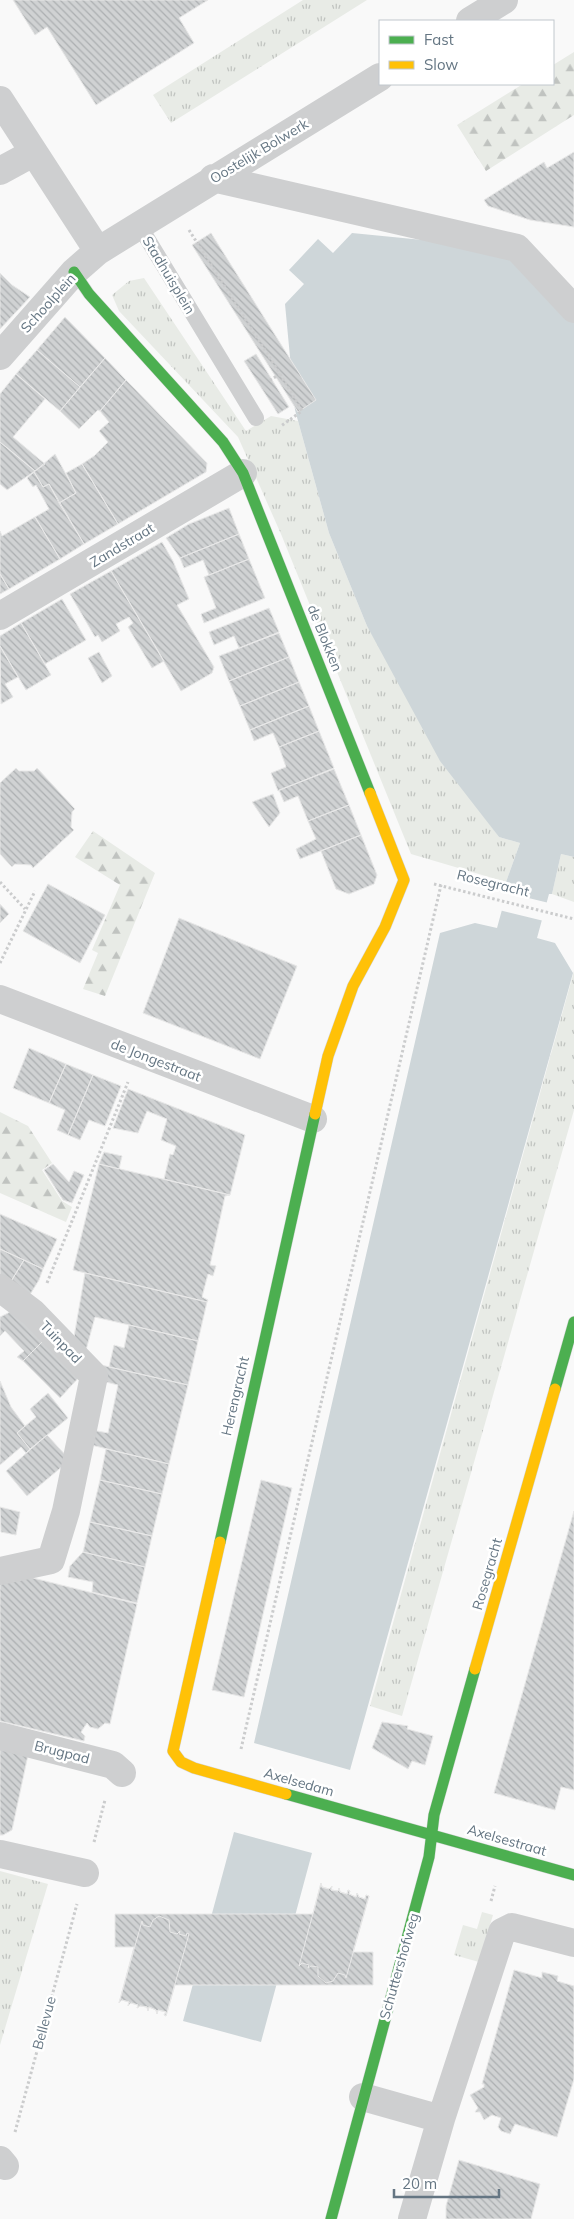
<svg xmlns="http://www.w3.org/2000/svg" width="574" height="2219" viewBox="0 0 574 2219" font-family="Mulish,sans-serif">
  <style>
    .grass { fill: url(#grass-tufts) }
    .forest { fill: url(#forest-firs) }
    .water { fill: #ced6d9 }
    .pier { fill: #f9f9f9 }
    .building { fill: url(#building-back-hatch); stroke: #e8e8e8 }
    .lines { fill: none; stroke-linecap: round; stroke-linejoin: round }
    .fast-casing { stroke: #d5d6d7; stroke-width: 12 }
    .slow-casing { stroke: #d5d6d7; stroke-width: 12 }
    .path { stroke: #cbcccd; stroke-width: 3; stroke-dasharray: 2.5 2.5; stroke-linecap: butt }
    .lane { stroke: #cecfd0; stroke-width: 16 }
    .street { stroke: #cecfd0; stroke-width: 28 }
    .fast { stroke: #4caf50; stroke-width: 11 }
    .slow { stroke: #ffc107; stroke-width: 11 }
    .labels { text-anchor: middle; stroke-width: 5; stroke-linejoin: round; paint-order: stroke }
    .street-label { font-size: 14px; fill: #657683; stroke: #fff }
  </style>
  <defs>
    <pattern id="grass-tufts" width="24" height="20" patternUnits="userSpaceOnUse" patternTransform="scale(1.25)"><rect width="24" height="20" fill="#e8ebe6"/><path d="M3 7l-1-3M5 7V3M7 7l1-3M15 17l-1-3M17 17v-4M19 17l1-3" fill="none" stroke="#c0c3c0"/></pattern>
    <pattern id="forest-firs" width="22" height="20" patternUnits="userSpaceOnUse" patternTransform="scale(1.25)"><rect width="22" height="20" fill="#e8ebe6"/><path d="M5 1l3.5 6h-7zM16 11l3.5 6h-7z" fill="#c0c3c0"/></pattern>
    <pattern id="building-back-hatch" width="6" height="6" patternUnits="userSpaceOnUse" patternTransform="scale(1.25)"><rect width="6" height="6" fill="#d0d2d3"/><path d="M-1 5l2 2M0 0l6 6M5-1l2 2" fill="none" stroke="#acafb1"/></pattern>
  </defs>
  <rect width="100%" height="100%" fill="#f9f9f9"/>
  <path class="grass" d="M303,0H367L171,123L153,95Z
    M144,278L246,431L271,416L298,421L329,533L367,626L471,799L499,837L520,843L506,882L411,854L281,534L238,437L119,311L112,295L129,281Z
    M561,854L574,857V902L552,894Z
    M574,971V1110L402,1716L370,1706Z
    M0,1871L48,1884L0,2045Z
    M482,1912L493,1915L479,1962L454,1955L463,1925L477,1929Z"/>
  <path class="forest" d="M574,52V115L486,171L457,125L523,84H553V65Z
    M93,831L155,873L105,996L83,989L98,953L92,950L120,885L75,857Z
    M0,1112L28,1126L52,1163L42,1170L62,1201L72,1207L66,1222L0,1193Z"/>
  <path class="water" d="M352,233L494,247L509,254L574,319V857L561,854L552,894H549L537,938L555,943L573,973L350,1770L254,1743L440,933L475,923L497,928L509,884L506,882L520,843L499,837L440,761L367,626L329,533L295,410L285,304L304,284L289,270L318,239L333,253Z
    M234,1832L312,1853L261,2042L183,2021Z"/>
  <path class="pier" d="M504,892L549,903L544,921L499,910Z"/>
  <path class="building" d="M13,0H208L179,18L194,43L96,105L47,27L35,35Z
    M574,152V227L530,220L488,206L484,200L544,162L547,168Z
    M211,233L316,400L298,412L192,245Z
    M0,273L12,285L30,297L0,329Z
    M65,317L105,358L80,387L37,350Z
    M37,350L80,387L60,411L16,374Z
    M256,354L289,407L278,414L244,361Z
    M105,358L126,380L100,411L98,410L79,429L60,411Z
    M16,374L45,399L13,437L45,464L35,471L0,442V394Z
    M126,380L207,463L206,472L118,524L82,464L94,456L108,442L99,431L109,422L100,411Z
    M0,442L35,471L7,490L0,484Z
    M55,454L76,493L59,503L49,484L43,487L34,472Z
    M82,464L118,524L84,544L59,503L76,493L66,473Z
    M34,472L43,487L49,484L84,544L60,559L35,517L49,509L36,485L33,487L27,478Z
    M229,508L239,534L180,558L166,538L189,524Z
    M35,517L60,559L9,589L0,574V531L2,536Z
    M239,534L249,559L209,575L203,560L184,568L180,558Z
    M162,542L173,561L189,599L177,605L214,667L212,673L181,691L111,571Z
    M249,559L265,598L204,623L201,614L216,608L204,577Z
    M111,571L164,661L152,668L128,627L133,623L129,617L116,624L120,631L102,642L98,635L95,637L70,594Z
    M0,574L9,589L0,594Z
    M62,599L86,640L45,664L21,623Z
    M269,608L279,632L239,648L234,636L214,645L209,632Z
    M21,623L51,675L26,690L0,646V636Z
    M279,633L289,657L229,681L219,656Z
    M0,646L18,677L5,684L13,697L1,704Z
    M99,652L112,676L102,683L88,658Z
    M289,657L299,682L240,706L229,681Z
    M299,682L309,706L250,730L240,706Z
    M309,706L319,731L279,747L273,733L254,741L250,730Z
    M319,731L334,768L278,791L271,773L286,767L279,747Z
    M16,768L19,771H34L37,768L75,809L72,812L71,827L74,830L33,868L31,865L15,864L12,867L0,854V783Z
    M334,769L349,805L308,821L298,796L284,802L279,790Z
    M273,794L280,813L269,827L252,802Z
    M349,805L361,835L300,859L296,849L316,839L308,821Z
    M361,835L377,875L374,884L349,894L336,889L321,851Z
    M48,884L105,915L80,963L23,931Z
    M0,904L9,914L0,923Z
    M179,918L297,966L260,1059L143,1013Z
    M29,1048L66,1064L49,1103L13,1088Z
    M66,1064L93,1075L68,1135L57,1130L65,1110L49,1103Z
    M93,1075L121,1086L105,1126L89,1120L80,1140L68,1135Z
    M128,1089L245,1135L230,1195L164,1179L170,1154L173,1155L176,1146L161,1140L167,1119L147,1111L138,1133L113,1128Z
    M104,1152L122,1156L119,1169L99,1164Z
    M53,1164L69,1182L74,1171L84,1175L72,1203L63,1200L44,1170Z
    M99,1164L230,1195L225,1196L210,1265L216,1266L213,1276L208,1274L202,1297L208,1300L207,1302L73,1270Z
    M0,1214L57,1239L43,1269L0,1249Z
    M0,1249L24,1260L7,1288L0,1283Z
    M24,1260L43,1269L39,1280L26,1301L7,1288Z
    M85,1273L207,1302L198,1341L95,1317L86,1350L74,1337Z
    M14,1310L45,1339L23,1361L17,1357L24,1351L5,1331L0,1336V1317Z
    M129,1325L198,1341L188,1385L109,1367L114,1345L124,1348Z
    M45,1339L82,1374L60,1398L23,1361Z
    M101,1365L188,1385L169,1464L83,1443L87,1429L108,1433L118,1385L98,1380Z
    M0,1381L11,1407L25,1426L17,1433L30,1449L26,1453L21,1447L0,1465Z
    M48,1393L68,1418L30,1449L17,1433L36,1417L30,1409Z
    M47,1435L70,1460L27,1496L6,1471Z
    M106,1449L169,1464L162,1494L100,1480Z
    M100,1480L162,1494L152,1536L90,1522Z
    M261,1480L292,1488L244,1697L212,1690Z
    M0,1507L20,1512L16,1535L1,1532Z
    M574,1511V1790L561,1787L555,1810L494,1793Z
    M90,1522L152,1536L145,1567L83,1552Z
    M83,1552L145,1567L137,1603L92,1592L93,1582L68,1577L70,1566Z
    M25,1576L137,1604L110,1724L105,1723L98,1729L90,1727L87,1723L81,1732L85,1736L84,1741L0,1721V1582Z
    M382,1722L408,1726L407,1729L433,1736L425,1765L412,1761L408,1769L372,1748Z
    M0,1748L28,1755L12,1830L3,1835H0Z
    M321,1883L322,1887L329,1889L332,1886L331,1890L338,1891L339,1888L340,1892L347,1894L348,1890L350,1891L349,1894L356,1897L357,1893L359,1897L365,1899L366,1895L369,1896L346,1978L345,1975L338,1973L333,1981L326,1983L318,1976V1967L311,1966L308,1968L309,1965L302,1963L299,1966Z
    M321,1883L322,1887L329,1889L332,1886L331,1890L338,1891L339,1888L340,1892L347,1894L348,1890L350,1891L349,1894L356,1897L357,1893L359,1897L365,1899L366,1895L369,1896L353,1952H373V1985H175L166,2016L164,2015L166,2012L158,2010L157,2014L156,2010L149,2007L148,2011L147,2007L140,2006L137,2008L138,2005L131,2003L128,2006L129,2002L122,2000L119,2003L134,1947H115V1914H313Z
    M159,1916L169,1920L170,1932L177,1934L180,1931L179,1934L186,1936L187,1933L189,1934L166,2016L164,2015L166,2012L158,2010L157,2014L156,2010L149,2007L148,2011L147,2007L140,2006L137,2008L138,2005L131,2003L128,2006L129,2002L122,2000L119,2003L142,1921L143,1925L150,1927L153,1920Z
    M514,1970L542,1978V1972L558,1976L557,1981L574,1986V2079L557,2137L515,2124L510,2134L501,2131L498,2127L501,2118L492,2115L484,2120L480,2112H475L478,2108L470,2095L484,2087V2084H482Z
    M459,2160L540,2184L531,2219H446V2206Z"/>
  <g class="lines">
    <g class="fast-casing">
      <path id="fast" d="M74,272L89,294L223,442L243,473L370,793
        M555,1389L574,1322
        M220,1542L315,1114
        M286,1794L574,1875
        M331,2219L429,1857L434,1815L475,1669"/>
    </g>
    <g class="slow-casing">
      <path id="slow" d="M315,1114L328,1056L353,986L385,927L404,880L370,793
        M220,1542L173,1751L181,1762L194,1768L286,1794
        M475,1669L555,1389"/>
    </g>
    <path class="path" d="M189,230L280,374L267,382
      M280,374L302,411L281,426
      M0,882L25,909
      M434,884L574,919
      M0,963L35,891
      M47,1283L128,1082
      M241,1749L441,885
      M94,1842L105,1800
      M491,1901L495,1886
      M15,2132L77,1904"/>
    <path class="lane" d="M139,225L256,418"/>
    <path class="street" d="M470,21L504,0
      M0,100L98,251
      M0,171L33,153
      M213,178L517,248L574,309
      M0,356L74,272L98,251L380,77
      M0,616L243,473
      M0,999L313,1119
      M0,1288L33,1313L94,1376L66,1511L51,1560L0,1571
      M0,1736L113,1765L122,1773
      M0,1854L85,1873
      M363,2097L441,2119L502,1932L512,1927L574,1943
      M0,2160L5,2166
      M412,2219L441,2119"/>
    <use href="#fast" class="fast"/>
    <use href="#slow" class="slow"/>
  </g>
  <g class="labels">
    <g class="street-label">
      <text transform="translate(259 151) rotate(-31)" y="5">Oostelijk Bolwerk</text>
      <text transform="translate(169 275) rotate(59)" y="5">Stadhuisplein</text>
      <text transform="translate(48 303) rotate(-48)" y="5">Schoolplein</text>
      <text transform="translate(122 545) rotate(-31)" y="5">Zandstraat</text>
      <text transform="translate(325 638) rotate(68)" y="5">de Blokken</text>
      <text transform="translate(493 883) rotate(14)" y="5">Rosegracht</text>
      <text transform="translate(156 1060) rotate(21)" y="5">de Jongestraat</text>
      <text transform="translate(61 1342) rotate(46)" y="5">Tuinpad</text>
      <text transform="translate(235 1396) rotate(-77)" y="5">Herengracht</text>
      <text transform="translate(487 1574) rotate(-74)" y="5">Rosegracht</text>
      <text transform="translate(62 1752) rotate(14)" y="5">Brugpad</text>
      <text transform="translate(299 1782) rotate(16)" y="5">Axelsedam</text>
      <text transform="translate(507 1840) rotate(16)" y="5">Axelsestraat</text>
      <text transform="translate(399 1966) rotate(-74)" y="5">Schuttershofweg</text>
      <text transform="translate(44 2023) rotate(-75)" y="5">Bellevue</text>
    </g>
  </g>
  <rect x="379" y="20" width="175" height="65" fill="#ffffff" stroke="#c1c8cd"/>
  <rect x="389" y="36" width="25" height="8" fill="#4caf50" stroke="#c1c8cd"/>
  <text x="424" y="45" font-size="15" fill="#657683">Fast</text>
  <rect x="389" y="61" width="25" height="8" fill="#ffc107" stroke="#c1c8cd"/>
  <text x="424" y="70" font-size="15" fill="#657683">Slow</text>
  <path d="M394 2189v8h105v-8" fill="none" stroke="#657683" stroke-width="2.5"/>
  <text x="402" y="2189" font-size="15" fill="#657683" stroke="#ffffff" stroke-width="4" paint-order="stroke">20 m</text>
</svg>
